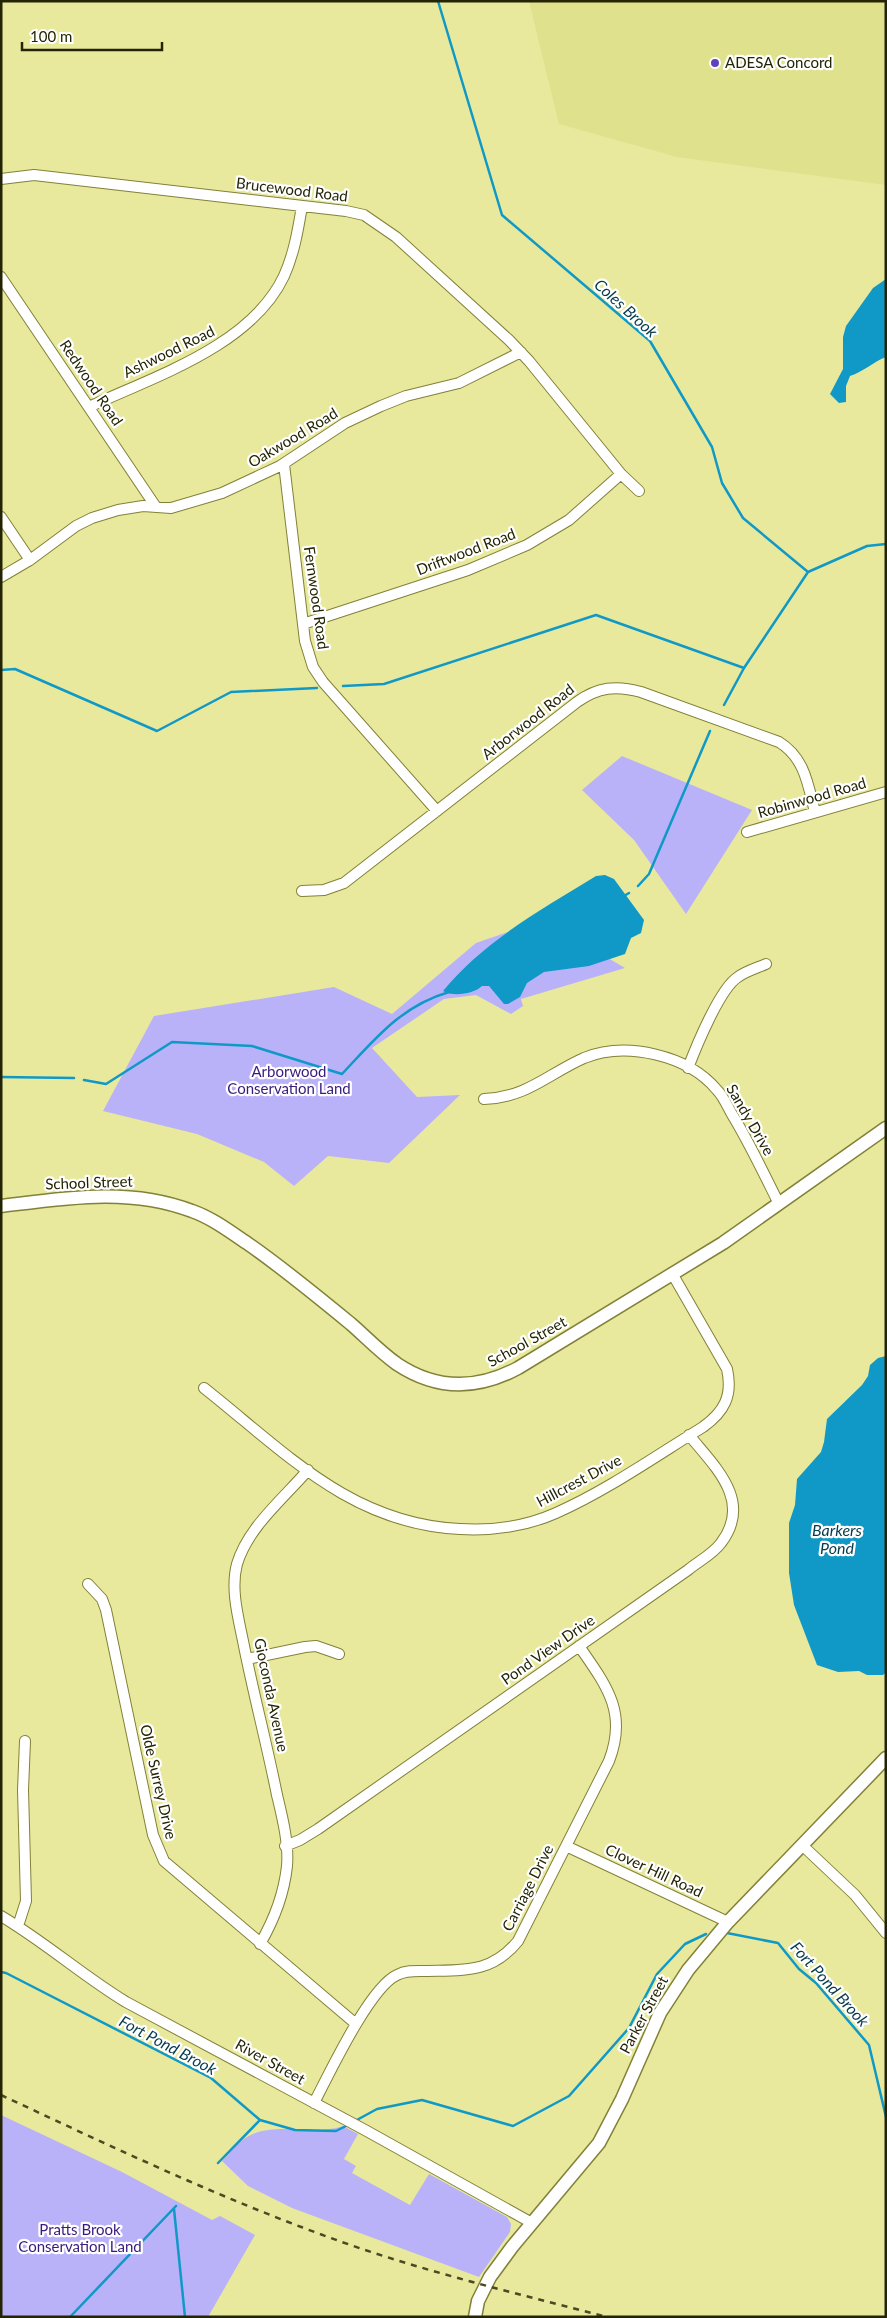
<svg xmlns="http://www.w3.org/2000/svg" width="887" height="2318" viewBox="0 0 887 2318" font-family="Lato,sans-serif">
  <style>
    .built { fill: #e0e18c }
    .green { fill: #b9b2f9 }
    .water { fill: #1099c6 }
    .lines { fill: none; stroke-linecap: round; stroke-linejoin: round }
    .stream { stroke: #1099c6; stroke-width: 2.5 }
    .minor-casing { stroke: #828138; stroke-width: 12 }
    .tertiary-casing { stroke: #828138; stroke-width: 15 }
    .minor { stroke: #fff; stroke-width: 10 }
    .tertiary { stroke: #fff; stroke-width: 12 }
    .rail { stroke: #4a4a23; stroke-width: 2.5; stroke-dasharray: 6 6; stroke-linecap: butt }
    .poi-dot { fill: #5f43bb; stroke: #fff; stroke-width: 2 }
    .labels { text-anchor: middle; stroke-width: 4.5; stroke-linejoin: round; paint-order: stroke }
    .poi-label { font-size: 15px; fill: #242405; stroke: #fff; text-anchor: start }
    .street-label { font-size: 15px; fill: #242405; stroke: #fff }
    .park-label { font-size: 15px; fill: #381b7d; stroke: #fff }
    .water-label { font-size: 16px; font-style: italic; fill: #063b4e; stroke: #fff }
  </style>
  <rect width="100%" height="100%" fill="#e8e99d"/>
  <path class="built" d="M529,1H886V185L677,157L559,124Z"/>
  <path class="green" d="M622,756L752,810L686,914L634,840L582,790Z
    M590,904L608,958L625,968L521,999L523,1006L511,1014L476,995L444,999L372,1048L417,1097L460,1095L389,1163L328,1156L294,1186L264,1162L197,1134L103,1111L154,1016L334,987L392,1014L476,943Z
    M1,2115L122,2172L212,2220L220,2216L255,2235L208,2317H1Z
    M343,2126L358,2134L344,2159L356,2166L352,2173L410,2205L429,2174L507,2217L511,2224L510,2232L479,2277L292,2208L248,2186L222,2161C229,2154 236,2145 244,2139C272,2119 312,2137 343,2126Z"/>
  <path class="water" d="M886,279V357C873,362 863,372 850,376L846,386V402L839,403L830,394L843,369V337L846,326L873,288Z
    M605,875L614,879L644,920L641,933L631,938L625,954L589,966L544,972L527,983L520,997L508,1004H504L489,986H482C474,994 453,997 443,991C484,941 542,909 596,876Z
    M886,1356V1672L883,1675H867L859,1671L838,1672L817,1665L794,1605L789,1573V1523L795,1505L797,1479L821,1452L824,1442L827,1419L862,1385L868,1376L870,1365L878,1358Z"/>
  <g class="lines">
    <path class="stream" d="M438,1L502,215L650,341L712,447L722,483L743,518L808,572L867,546L886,544
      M1,670L15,669L157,731L231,692L317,688
      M343,686L384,684L596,615L744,668
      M724,705L744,668L808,572
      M638,886L649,874L710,731
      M624,896L629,893
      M1,1077L74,1078
      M84,1080L106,1084L172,1042L252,1046L342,1074C375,1039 401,1006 449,992
      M727,1933L778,1943L799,1969L816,1983L869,2045L886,2117
      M1,1972L6,1973L211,2078L260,2120L295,2130L336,2131L348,2125
      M355,2121L377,2109L422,2100L513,2126L569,2096L629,2028L657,1974L685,1944L706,1934
      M218,2163L260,2120
      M174,2209L185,2317
      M70,2317L176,2206"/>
    <g class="minor-casing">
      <path id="minor" d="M1,179L34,175L346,211L364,215L396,237L509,340L529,361L621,474L639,491
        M1,277L156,507
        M89,407C155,376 251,346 284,276C294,254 298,230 302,206
        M284,464L305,641L313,667L323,682L437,811
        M1,517L30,560
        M1,577L30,560L76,526L92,518L118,510L143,506L171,508L222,493L280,466L345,423L381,406L406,396L459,383L521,352
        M303,624L468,570L527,545L569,520L621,474
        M747,832L886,792
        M302,891L324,890L344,883L577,702C598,687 616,685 641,692L779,742C805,758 808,785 815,812
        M688,1068C696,1047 720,988 738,977C746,971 757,968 766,964
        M484,1099C528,1097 546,1075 584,1058C626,1041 688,1055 717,1090C724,1097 728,1108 733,1116C750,1144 764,1174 779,1204
        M204,1388C285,1452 351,1524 460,1529C492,1531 527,1526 556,1513C606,1491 656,1456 703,1427C724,1412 733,1396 727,1369L673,1275
        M88,1584L102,1599L106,1610L153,1835L164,1861L356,2024
        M247,1659L305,1647L316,1646L339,1654
        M802,1845L855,1895L886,1933
        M285,1846L300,1840L318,1829L688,1570C699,1561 713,1554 721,1543C753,1501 715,1467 689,1435
        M566,1846L728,1922
        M1,1916C45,1942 83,1976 126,2002L365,2130L532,2223
        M18,1926L26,1901L23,1790L25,1741
        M260,1944C274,1920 284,1894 287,1866C289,1843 282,1816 277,1795C267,1745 254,1696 244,1646C239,1620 230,1590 237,1564C248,1527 284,1498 308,1470
        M314,2103C329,2074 370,1987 397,1975C406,1970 417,1971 427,1971C465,1970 492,1973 518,1941L609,1761C628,1712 606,1685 579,1646"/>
    </g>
    <g class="tertiary-casing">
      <path id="tertiary" d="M1,1206C65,1198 130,1187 192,1211C212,1218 229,1231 247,1243C283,1268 317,1296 351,1324C366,1337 380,1352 397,1364C436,1390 477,1390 518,1368L723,1243L886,1128
        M475,2317L478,2301L490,2277L512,2247L599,2143L622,2099L660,2013L688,1970L728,1922L886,1758"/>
    </g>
    <use href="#minor" class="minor"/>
    <use href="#tertiary" class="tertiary"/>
    <path class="rail" d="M1,2095C106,2144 211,2194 320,2234C413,2269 511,2292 607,2317"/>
  </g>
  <circle class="poi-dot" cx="715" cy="63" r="5"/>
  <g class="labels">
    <g class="poi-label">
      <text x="725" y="68">ADESA Concord</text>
    </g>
    <g class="street-label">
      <text transform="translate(292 190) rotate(7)" y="5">Brucewood Road</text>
      <text transform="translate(169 352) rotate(-26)" y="5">Ashwood Road</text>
      <text transform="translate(91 383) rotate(56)" y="5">Redwood Road</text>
      <text transform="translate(293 438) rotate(-31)" y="5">Oakwood Road</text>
      <text transform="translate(466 552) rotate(-21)" y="5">Driftwood Road</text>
      <text transform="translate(316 598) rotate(82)" y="5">Fernwood Road</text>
      <text transform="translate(528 722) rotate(-38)" y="5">Arborwood Road</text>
      <text transform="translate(812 798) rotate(-16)" y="5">Robinwood Road</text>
      <text transform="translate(750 1120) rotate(60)" y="5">Sandy Drive</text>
      <text transform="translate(89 1183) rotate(-2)" y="5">School Street</text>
      <text transform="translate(527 1342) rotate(-29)" y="5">School Street</text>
      <text transform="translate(579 1481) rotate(-28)" y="5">Hillcrest Drive</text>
      <text transform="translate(548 1650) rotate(-35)" y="5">Pond View Drive</text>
      <text transform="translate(271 1695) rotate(78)" y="5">Gioconda Avenue</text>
      <text transform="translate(158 1782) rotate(77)" y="5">Olde Surrey Drive</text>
      <text transform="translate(654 1871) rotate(25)" y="5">Clover Hill Road</text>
      <text transform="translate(528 1888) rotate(-63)" y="5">Carriage Drive</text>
      <text transform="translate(644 2015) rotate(-62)" y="5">Parker Street</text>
      <text transform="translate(270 2062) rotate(29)" y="5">River Street</text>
    </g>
    <g class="park-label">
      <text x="289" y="1077">Arborwood<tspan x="289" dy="17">Conservation Land</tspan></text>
      <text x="80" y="2235">Pratts Brook<tspan x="80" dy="17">Conservation Land</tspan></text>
    </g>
    <g class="water-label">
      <text transform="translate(626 308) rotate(42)" y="6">Coles Brook</text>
      <text x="837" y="1536">Barkers<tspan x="837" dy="18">Pond</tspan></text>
      <text transform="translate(830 1984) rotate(48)" y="6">Fort Pond Brook</text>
      <text transform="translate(168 2045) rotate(28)" y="6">Fort Pond Brook</text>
    </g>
  </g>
  <rect width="887" height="2318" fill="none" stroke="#242405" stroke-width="5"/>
  <path d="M22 42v8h140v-8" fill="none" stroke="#242405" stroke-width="2.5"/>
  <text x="30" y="42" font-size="15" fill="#242405" stroke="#ffffff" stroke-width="4" paint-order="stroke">100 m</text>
</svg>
